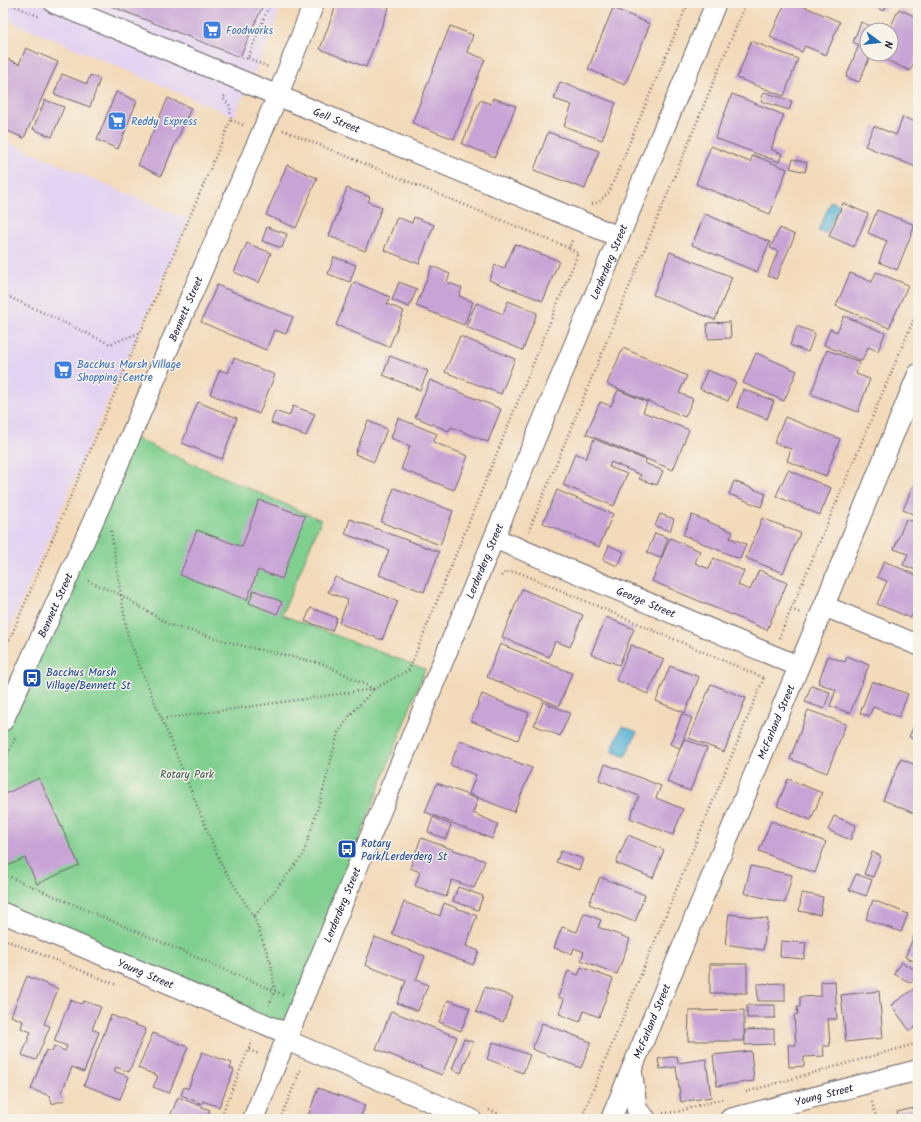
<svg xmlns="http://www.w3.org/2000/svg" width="921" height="1122" viewBox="0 0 921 1122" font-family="Kalam,sans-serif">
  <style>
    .built { fill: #e3d3f2 }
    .green { fill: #7fcf8f; stroke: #507865 }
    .water { fill: #58b3d6; stroke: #3d6a88 }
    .building { fill: #c7a3d6 }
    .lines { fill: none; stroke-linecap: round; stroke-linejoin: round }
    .street-casing { stroke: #6b6267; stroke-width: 22 }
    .path { stroke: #6b6267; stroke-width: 2.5; stroke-dasharray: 1 3; stroke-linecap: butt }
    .street { stroke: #fff; stroke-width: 20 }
    .labels { text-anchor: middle; stroke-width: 3; stroke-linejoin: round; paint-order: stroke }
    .shop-label { font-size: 11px; fill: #366cbe; stroke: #f7f3e8; text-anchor: start }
    .street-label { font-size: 11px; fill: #22223b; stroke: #f7f3e8 }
    .transit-label { font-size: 11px; fill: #164399; stroke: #f7f3e8; text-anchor: start }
    .park-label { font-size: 11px; fill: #3e5654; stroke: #f7f3e8 }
  </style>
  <rect width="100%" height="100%" fill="#f7f3e8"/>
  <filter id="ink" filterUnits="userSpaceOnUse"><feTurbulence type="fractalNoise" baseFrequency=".025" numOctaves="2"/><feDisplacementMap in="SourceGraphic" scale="8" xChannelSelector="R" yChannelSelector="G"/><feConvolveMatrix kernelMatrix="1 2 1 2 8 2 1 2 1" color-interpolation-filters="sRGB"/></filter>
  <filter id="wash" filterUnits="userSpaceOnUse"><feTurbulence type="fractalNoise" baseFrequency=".012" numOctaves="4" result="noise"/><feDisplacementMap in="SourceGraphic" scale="16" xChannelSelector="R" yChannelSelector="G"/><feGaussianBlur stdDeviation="0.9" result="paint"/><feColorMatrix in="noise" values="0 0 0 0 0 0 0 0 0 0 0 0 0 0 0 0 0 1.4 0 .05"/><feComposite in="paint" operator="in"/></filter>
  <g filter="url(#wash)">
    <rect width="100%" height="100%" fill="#f3daba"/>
    <path class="built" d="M3,3H281L272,35L234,116L3,18Z
      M3,140L189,220L105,407L3,645Z"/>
    <path class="green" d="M125,434L321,520L282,615L425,669L286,1029L3,916V722Z"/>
    <path class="water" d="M831,201L840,205L826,234L818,231Z
      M622,726L637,732L625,757L611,751Z"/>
    <g id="blocks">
      <path class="building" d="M103,3H264L240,57Z
        M337,3H378L389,7L366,67L320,49Z
        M785,3H796L840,22L826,55L805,46L802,52L770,37Z
        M865,3H888L884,11Z
        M613,8L650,24L625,85L588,69Z
        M899,9L918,18V53L910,71L878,56V54H891V30H889Z
        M861,22L880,30H867V54H871L859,82L846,77L859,45L853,42Z
        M450,26L473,35L467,52L485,59L454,139L412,123Z
        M751,41L798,59L784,96L737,78Z
        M26,48L58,62L24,138L3,129V63L5,58L19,64Z
        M62,74L87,84L90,75L100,79L90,107L54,94Z
        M560,82L616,103L602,140L564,126L572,105L554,99Z
        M116,92L137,101L118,149L97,140Z
        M764,92L792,101L789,110L761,101Z
        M732,94L784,115L771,149L782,154L779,162L715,138Z
        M168,98L191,108L161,176L138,165Z
        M493,98L516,106L495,157L462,144L480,100L491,104Z
        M45,100L64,107L52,137L33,129Z
        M903,117L918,123V168L865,146L874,126L896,135Z
        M548,132L599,151L585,189L534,170Z
        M711,146L750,162L753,155L787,169L770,214L696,184Z
        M793,159L807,163L805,172L790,168Z
        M287,165L317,178L296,228L266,215Z
        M347,188L370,197L368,202L382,207L365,251L329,236Z
        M843,203L868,214L854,247L829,236Z
        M877,210L915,225L897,270L879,262L887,241L868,233Z
        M705,214L770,242L757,272L692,245Z
        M397,217L412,223L414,217L434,225L419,264L384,250Z
        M267,227L287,234L282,248L262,241Z
        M780,228L795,235L776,279L768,276L778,251L770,248Z
        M247,243L271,253L259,283L234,272Z
        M515,244L559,261L543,301L489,280L495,265L504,269Z
        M670,252L732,277L715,320L653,295Z
        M334,257L356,265L350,282L328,274Z
        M432,266L450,274L447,282L462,288L459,296L473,302L464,325L416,306Z
        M876,272L908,285L889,328L836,306L850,273L872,282Z
        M354,282L390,297L387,304L404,311L389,347L336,325Z
        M399,282L417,289L409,307L392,300Z
        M217,285L293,317L286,334L274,330L266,350L201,322Z
        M508,301L537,313L523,350L466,327L476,303L503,314Z
        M844,316L885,333L878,351L868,347L862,361L824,345L830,329L837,332Z
        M730,322L731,338L708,339L707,323Z
        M797,326L815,333L808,352L790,345Z
        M460,336L515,359L501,394L445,372Z
        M623,348L687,376L679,393L693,399L685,417L607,384Z
        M827,350L860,362L856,374L870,379L858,412L811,394Z
        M756,353L797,371L784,401L743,383Z
        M390,356L428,371L420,390L383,375Z
        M234,358L275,375L259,414L210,394L220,370L228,373Z
        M707,370L736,382L728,401L700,389Z
        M430,380L501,409L488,442L451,427L449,431L415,417Z
        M743,389L774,401L767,419L737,407Z
        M618,390L647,402L643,412L689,430L673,470L586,434L600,402L611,406Z
        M198,402L237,418L222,459L182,443Z
        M293,406L315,414L306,436L271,423L275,411L289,416Z
        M785,417L840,439L826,476L787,461L791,449L774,443Z
        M398,418L437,434L433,442L468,456L454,490L401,469L410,446L391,438Z
        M368,421L387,429L374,462L355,454Z
        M594,439L646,460L645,463L663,471L657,485L639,479L641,475L611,462L609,467L627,474L614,506L563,485L575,453L586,458Z
        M788,470L831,488L820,515L776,496Z
        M916,478L918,479V516L903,510Z
        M734,481L766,494L761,507L729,494Z
        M394,488L453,511L440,545L381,522Z
        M557,490L613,514L599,547L543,523Z
        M259,500L305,516L282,579L258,570L247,600L180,575L197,530L242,547Z
        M660,514L674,519L670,531L655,526Z
        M692,515L733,532L730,538L746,544L740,559L683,535Z
        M762,518L800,533L783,573L746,558Z
        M350,519L439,552L424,592L379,575L389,550L345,534Z
        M906,519L918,523V571L903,565L908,554L894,549Z
        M655,533L668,538L661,558L647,553Z
        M670,538L700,551L695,563L709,569L714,558L744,571L738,585L750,590L759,570L787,583L767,630L652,581Z
        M609,545L624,552L618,566L603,560Z
        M884,561L918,576V600L911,618L877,604L887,581L877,577Z
        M335,577L398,601L382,640L339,623L348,600L328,592Z
        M522,589L583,615L570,647L555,641L549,657L502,637Z
        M254,590L282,602L277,614L249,603Z
        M311,608L337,618L332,631L305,621Z
        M606,617L634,629L619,665L591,654Z
        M500,644L572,673L559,706L487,677Z
        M631,645L664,659L648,694L616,680Z
        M828,656L845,662L847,656L869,665L850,713L830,706L836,690L818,683Z
        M670,666L699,677L685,713L656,701Z
        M872,681L908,694L899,717L873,707L869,716L860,713Z
        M711,684L746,698L724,752L689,738Z
        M811,686L830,692L824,709L805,702Z
        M482,694L529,713L518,740L471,721Z
        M543,702L570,713L560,736L534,725Z
        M808,710L846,724L827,773L790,759Z
        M682,714L692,718L680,748L670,744Z
        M918,715V741L909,737Z
        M684,739L707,748L690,791L667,782Z
        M460,740L532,768L514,812L469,794L476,775L450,765Z
        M901,759L918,766V815L883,800Z
        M605,764L661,786L656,798L683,809L673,835L630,818L639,796L599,780Z
        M39,778L79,865L37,884L25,858L3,868V820L7,819L3,811V795Z
        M788,779L822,793L811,820L777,806Z
        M437,783L478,799L473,813L498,824L492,839L425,812Z
        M834,816L856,825L850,840L828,830Z
        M433,817L451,825L446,839L428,832Z
        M771,821L826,842L815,873L759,851Z
        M628,835L664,850L653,878L616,863Z
        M421,838L485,861L474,888L452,880L446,897L415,886L420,872L410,868Z
        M561,851L583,859L579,870L556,862Z
        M872,852L881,856L873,877L864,874Z
        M751,866L792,875L785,903L744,893Z
        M856,874L872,880L866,896L849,890Z
        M600,877L645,895L635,922L589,904Z
        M458,887L483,896L478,910L453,901Z
        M802,893L823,897L820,915L799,911Z
        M873,900L908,914L901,932L866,919Z
        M404,902L440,916L444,903L477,916L466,946L479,951L473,965L392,934Z
        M584,913L601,920L598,927L630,939L617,974L581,960L584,952L574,948L572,954L554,948L562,927L577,932Z
        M729,914L768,919L763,950L725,944Z
        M918,927V963L905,957Z
        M375,937L425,956L416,980L428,985L418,1011L397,1003L406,981L365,965Z
        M781,941L806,943L804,959L780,957Z
        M901,962L918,971L911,983L894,974Z
        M710,964H747V993H710Z
        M581,967L613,979L599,1017L584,1011L580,1022L559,1014L564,999L558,997L568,971L578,975Z
        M27,976L58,989L44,1024L50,1026L36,1060L22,1055L31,1032L21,1028L23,1021L11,1016Z
        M835,981L837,1019H828L830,1046H823L824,1056L804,1057V1066L789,1067L788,1045H796L794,1015L798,1014L797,1007H800V997L821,996V982Z
        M785,983V1001H758L757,984Z
        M918,986V1025L910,1031L891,1005Z
        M485,987L513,997L503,1022L476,1012Z
        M879,991L883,1038L846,1042L841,995Z
        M70,1000L81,1004L84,1001L101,1007L92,1029L99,1032L84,1072L72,1067L62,1092L65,1100L52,1104L50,1096L31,1089L46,1050L52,1052L54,1046L65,1051L67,1046L54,1041Z
        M448,1000L470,1008L461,1031L439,1022Z
        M747,1005H775V1018H747Z
        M744,1010V1041H688L689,1011Z
        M391,1011L457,1037L442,1075L376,1049Z
        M111,1015L146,1029L129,1072L116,1067L114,1071L129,1077L120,1099L84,1085Z
        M542,1023L591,1042L581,1068L532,1049Z
        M774,1029V1044L745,1045V1030Z
        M153,1033L188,1047L169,1093L153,1087L158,1076L138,1068Z
        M464,1039L473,1042L461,1073L452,1069Z
        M493,1042L530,1055L523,1073L487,1059Z
        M751,1051L754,1081L717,1086L713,1055Z
        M202,1052L232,1063L230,1068L234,1070L219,1107L203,1101L202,1104L181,1095L184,1087L188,1089Z
        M677,1056L678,1063L706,1059L711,1097L681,1102L676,1067L660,1069L658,1059Z
        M318,1088L365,1105L360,1119H307Z
        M178,1097L210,1110L206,1119H169Z
        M918,1107V1119H899L897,1112Z"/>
    </g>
  </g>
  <g filter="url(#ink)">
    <use href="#blocks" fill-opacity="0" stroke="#6b6267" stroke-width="1"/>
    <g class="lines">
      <g class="street-casing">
        <g id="street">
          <path id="s1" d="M54,3L619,237"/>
          <path id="s2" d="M494,538L798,666"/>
          <path d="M824,606L918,645"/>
          <path id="s3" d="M3,721L108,488L278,95L314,3"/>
          <path id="s4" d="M3,913L288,1034"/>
          <path d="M286,1040L471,1119"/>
          <path d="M632,1072L637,1110L646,1119"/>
          <path id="s5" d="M253,1119L716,3"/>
          <path id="s6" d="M611,1119L824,606L918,374"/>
          <path id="s7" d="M730,1119L918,1070"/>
        </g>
      </g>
      <path class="path" d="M8,3L38,16
        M248,58L268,67
        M242,59L248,58L270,3
        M231,120L243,125
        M283,130L569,248
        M592,204L599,202L609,192L688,3
        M3,294L110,344L139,333
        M111,531L121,595L170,625L243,646L324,664L374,689
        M530,531L529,530L746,3
        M501,576L506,572H518L764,678
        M88,581L121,595L128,637L221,864L254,917L303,855L323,791L338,733L351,714L374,689L409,670L578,253L569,248L573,238
        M791,609L800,613
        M779,638L918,309
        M3,655L231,120L230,106L223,98L225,95
        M162,719L374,689
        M3,765L15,738
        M3,874L284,995
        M254,917L271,963L275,991L269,1005
        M3,939L117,985
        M249,1050L259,1054
        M746,1092L918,1043
        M872,1102L877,1119
        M489,1110L511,1119
        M663,1113L676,1112L722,1099
        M220,1119L252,1041
        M280,1119L301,1069
        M581,1119L764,678"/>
      <use href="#street" class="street"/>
    </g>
  </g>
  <defs>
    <g id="supermarket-square" transform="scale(1)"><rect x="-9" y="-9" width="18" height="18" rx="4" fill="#3f7fe0" stroke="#f7f3e8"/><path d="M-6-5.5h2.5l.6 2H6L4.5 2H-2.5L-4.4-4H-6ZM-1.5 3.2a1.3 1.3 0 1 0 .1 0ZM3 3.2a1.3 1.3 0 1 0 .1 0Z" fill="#fff"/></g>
    <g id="bus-square" transform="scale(1)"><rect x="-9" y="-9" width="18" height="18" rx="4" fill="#1a4fb4" stroke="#f7f3e8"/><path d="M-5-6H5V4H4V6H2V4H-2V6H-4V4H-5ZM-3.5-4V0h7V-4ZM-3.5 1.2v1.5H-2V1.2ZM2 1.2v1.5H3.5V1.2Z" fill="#fff"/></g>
  </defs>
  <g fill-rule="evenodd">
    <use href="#supermarket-square" x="212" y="30"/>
    <use href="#supermarket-square" x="117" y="121"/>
    <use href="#supermarket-square" x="63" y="370"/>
    <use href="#bus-square" x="32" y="678"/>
    <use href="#bus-square" x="347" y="849"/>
  </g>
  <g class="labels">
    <g class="shop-label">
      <text x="226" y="34">Foodworks</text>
      <text x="131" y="125">Reddy Express</text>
      <text x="77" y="368">Bacchus Marsh Village<tspan x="77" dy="13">Shopping Centre</tspan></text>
    </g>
    <g class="street-label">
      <text dy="4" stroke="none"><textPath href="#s1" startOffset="306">Gell Street</textPath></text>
      <text dy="4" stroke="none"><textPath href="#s5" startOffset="928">Lerderderg Street</textPath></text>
      <text dy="4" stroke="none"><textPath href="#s3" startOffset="451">Bennett Street</textPath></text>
      <text dy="4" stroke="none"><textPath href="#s5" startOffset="604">Lerderderg Street</textPath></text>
      <text dy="4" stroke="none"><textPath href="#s2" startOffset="165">George Street</textPath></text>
      <text dy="4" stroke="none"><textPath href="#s3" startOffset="127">Bennett Street</textPath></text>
      <text dy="4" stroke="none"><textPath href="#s6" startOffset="430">McFarland Street</textPath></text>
      <text dy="4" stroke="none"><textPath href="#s5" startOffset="232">Lerderderg Street</textPath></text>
      <text dy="4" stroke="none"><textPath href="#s4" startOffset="155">Young Street</textPath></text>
      <text dy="4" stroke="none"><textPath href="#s6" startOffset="106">McFarland Street</textPath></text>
      <text dy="4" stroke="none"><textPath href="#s7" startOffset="97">Young Street</textPath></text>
    </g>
    <g class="transit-label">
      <text x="46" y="676">Bacchus Marsh<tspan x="46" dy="13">Village/Bennett St</tspan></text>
      <text x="361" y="847">Rotary<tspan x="361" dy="13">Park/Lerderderg St</tspan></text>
    </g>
    <g class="park-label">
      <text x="187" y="778">Rotary Park</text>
    </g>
  </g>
  <rect width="921" height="1122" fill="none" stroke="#f7f3e8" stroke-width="16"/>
  <g transform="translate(879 42) rotate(105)"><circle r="19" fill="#f7f3e8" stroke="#a29fa3"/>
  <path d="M0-3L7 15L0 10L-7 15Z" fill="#1f6fb2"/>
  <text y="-6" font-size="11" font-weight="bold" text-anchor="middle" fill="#22223b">N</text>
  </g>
</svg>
